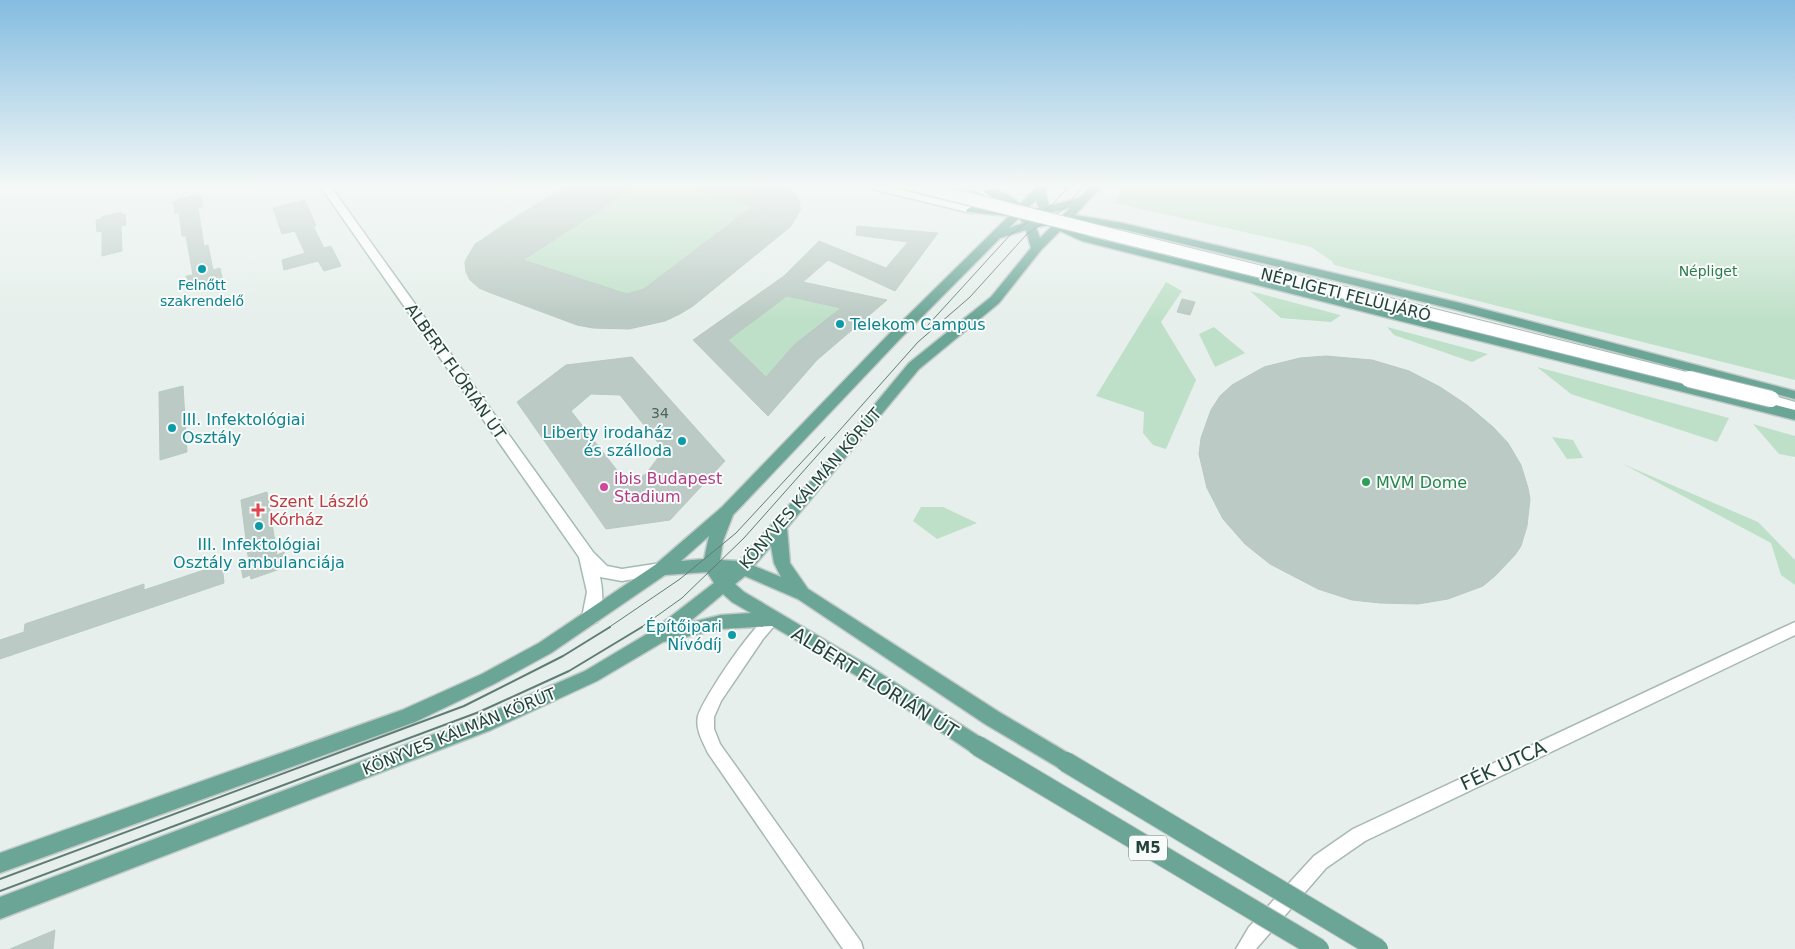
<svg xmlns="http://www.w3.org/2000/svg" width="1795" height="949" viewBox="0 0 1795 949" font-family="'DejaVu Sans',sans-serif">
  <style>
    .green { fill: #bfe0c8 }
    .building { fill: #bbcac4; stroke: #b8c9c2; fill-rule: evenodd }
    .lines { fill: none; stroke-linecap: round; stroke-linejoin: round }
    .street-casing { stroke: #a8b8b2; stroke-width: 3 }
    .secondary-casing { stroke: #a4bbb3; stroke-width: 3 }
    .primary-casing { stroke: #c2cac8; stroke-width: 3 }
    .street { fill: #fff; fill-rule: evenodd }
    .secondary { fill: #fff; fill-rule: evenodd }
    .primary { fill: #6aa596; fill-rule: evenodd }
    .tram-far1 { stroke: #5f7d75; stroke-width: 1 }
    .tram { stroke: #5f7d75; stroke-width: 2 }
    .secondary-bridge-far1-casing { stroke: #a4bbb3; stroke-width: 14; stroke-linecap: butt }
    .secondary-bridge-casing { stroke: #a4bbb3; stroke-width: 18; stroke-linecap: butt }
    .primary-bridge-casing { stroke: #c2cac8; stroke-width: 22; stroke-linecap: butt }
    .secondary-bridge-far1 { stroke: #fff; stroke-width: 12 }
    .secondary-bridge { stroke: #fff; stroke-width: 16 }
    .primary-bridge { stroke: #6aa596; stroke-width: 20 }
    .culture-dot { fill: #0f9aa8; stroke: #f7fbf9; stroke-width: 2 }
    .leisure-dot { fill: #2e9e5b; stroke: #f7fbf9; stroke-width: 2 }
    .hotel-dot { fill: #d1479c; stroke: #f7fbf9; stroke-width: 2 }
    .health-dot { fill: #e0444e; stroke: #f7fbf9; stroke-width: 2 }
    .labels { text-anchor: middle; stroke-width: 4; stroke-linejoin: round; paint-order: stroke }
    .far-park-label { font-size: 14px; fill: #2d7a4b; stroke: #f7fbf9 }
    .far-culture-label { font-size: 14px; fill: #0d838f; stroke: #f7fbf9 }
    .number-label { font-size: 14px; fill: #4a645c }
    .shield { fill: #f7fbf9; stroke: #637a73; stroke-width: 1 }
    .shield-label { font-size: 15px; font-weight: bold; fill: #24423a }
    .street-label { font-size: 16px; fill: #24423a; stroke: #f7fbf9 }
    .culture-label { font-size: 16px; fill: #0d838f; stroke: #f7fbf9; text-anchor: start }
    .hotel-label { font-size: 16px; fill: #b23c85; stroke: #f7fbf9; text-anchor: start }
    .leisure-label { font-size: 16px; fill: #27864d; stroke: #f7fbf9; text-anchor: start }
    .health-label { font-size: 16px; fill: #be3a42; stroke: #f7fbf9; text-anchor: start }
    .near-street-label { font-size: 19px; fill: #24423a; stroke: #f7fbf9 }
  </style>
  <rect width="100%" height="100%" fill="#e6efeb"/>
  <path class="green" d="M565,187H787C804,198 802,212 791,226L693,306C657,328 617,334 577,325L470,280C467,274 464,268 465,262C470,237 543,201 565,187Z
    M1124,187H1795V380L1334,265L1332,261L1311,247L1114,203Z
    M1166,282L1182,291L1161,322L1196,380L1166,449L1153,445L1143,433L1144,412L1096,396Z
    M1250,291L1340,315H1341L1331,322L1281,318Z
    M787,296L841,308L794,345L766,377L728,340Z
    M1214,327L1245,353L1215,367L1199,334Z
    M1387,327L1488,354L1472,362L1394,335Z
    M1537,367L1729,418L1717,442L1571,394Z
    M1753,424L1795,436V457L1779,454Z
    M1552,437L1573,440L1583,458L1567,459Z
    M1623,464L1758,522L1795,560V585L1781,575L1771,543Z
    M921,507H943L977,523L937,539L913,521Z"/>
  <path class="building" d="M565,187H635L523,260L627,294L644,289L753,206L698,190L699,187H787L797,196L800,203V211L790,227L693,306L680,314L665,321L629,329L593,328L577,325L491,293L479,288L470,280L466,272L465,262L475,244Z
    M196,195V197L201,196L203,207L198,208L204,246L208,245L213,270L220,268L223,282L216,284V286L197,292L196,289L189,291L186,276L193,275L186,236H182L179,212L175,214L173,202L178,201V199Z
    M305,200L316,226H313L324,248L331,246L341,266L324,271L318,261L284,270L282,260L305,253L295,231L282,234L273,208Z
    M121,212V215L125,214L126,225L121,226L122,251L102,256V231L97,232L96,220L101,219V217Z
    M857,226L938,233L895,291L828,260L803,282L887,300L817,360L768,416L693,340L784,276L819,241L886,268L908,242L856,235ZM787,296L841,308L794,345L766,377L728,340Z
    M1182,299L1195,302L1190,315L1177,312Z
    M1326,356L1372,360L1409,371L1440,387L1467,405L1493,427L1508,443L1521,465L1528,488L1530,499L1527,526L1521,546L1515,555L1495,576L1483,586L1448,599L1418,604L1380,603L1352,600L1318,589L1270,564L1245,544L1223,519L1207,488L1199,454L1201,438L1211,410L1220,396L1232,385L1264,367L1300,358Z
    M632,357L725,461L670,520L606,529L517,402L566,365ZM591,394L620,395L664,450L645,475L623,478L571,411Z
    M183,386L187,452L160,460L159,392Z
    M267,492L277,555L284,552L285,563L279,566L280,569L251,579L250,575L243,578L241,566L249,564L241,500Z
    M222,564L224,583L0,659V640L24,632L25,624L144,584V590Z
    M55,930L53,949H10Z"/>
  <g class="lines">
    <g class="street-casing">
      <path id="street" d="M773,613L778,615L780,619L763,639L721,701L714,717V729L720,744L861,942L863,949H843L708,753C703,742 695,729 698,716C704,697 756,619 773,613Z
        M1795,622V635L1365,841L1326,868L1256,949H1236L1249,927L1314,856L1353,829Z"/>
    </g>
    <g class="secondary-casing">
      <path id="secondary" d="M321,187H331L593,552L607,566L622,569L661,563L667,565L669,569L667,573L622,581L600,577C603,591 604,608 597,622L591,624L585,622L582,617L587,592L579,557Z
        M872,187H890L970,207L979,204L985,199L984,194L967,189L966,187H983L993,190L995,200L987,208L971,213L873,189Z
        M1771,395L1795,402V411L1766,402L1764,399L1766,396Z"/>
    </g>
    <g class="primary-casing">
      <path id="primary" d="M1037,187H1048L1045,191L1049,206L1079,198L1090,187H1101L1075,215L1122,223L1460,303L1795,391V399L1453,309L1122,229L1073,221L1065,225L1090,237L1795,410V420L1082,241L1060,231L1041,250L999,303L919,369L787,528L790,563L808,589L999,712L1073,756L1076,762L1073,768L1066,771L1059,768L985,724L798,599L745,576L735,584L744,592L869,666L985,740L988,746L985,752L978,755L971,752L857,676L772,626L721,629L663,642L597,681L491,730L0,919V897L477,718L585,671L652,631L714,583L707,572L665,575L551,653L494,684L415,722L0,873V853L402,710L482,674L539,643L655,565L722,507L889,334L1009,216L967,212L966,210L971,207L1013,210C1004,201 992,199 984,192L985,190C997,187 1012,196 1020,204ZM1036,200L1039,208L1027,209ZM1070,208L1061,217H1056L1052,212ZM1042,214L1046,219L1033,221L1029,216ZM1019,218L1023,223L1009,228ZM1051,225L1052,226L1040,238L1036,227ZM1026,230L1031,248L991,297L909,363L817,474L739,561L720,560L723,541L733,515L899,340L1000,238ZM709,536L704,559L681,561ZM771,546L774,563L781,577L754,566ZM723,594L732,602L751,613L721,615L688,623Z"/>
    </g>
    <use href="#street" class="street"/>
    <use href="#secondary" class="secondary"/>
    <use href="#primary" class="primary"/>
    <path class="tram-far1" d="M928,325L1011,234L1053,204L1068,187
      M608,628L680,579L736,533L825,437
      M640,628L682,598L744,538L918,342L970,297L1026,235L1062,210L1083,187"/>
    <path class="tram" d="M0,879L464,706L563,656L610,627
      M0,891L479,712L569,671L642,627"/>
    <g class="secondary-bridge-far1-casing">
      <path id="secondary-bridge-far1" d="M921,187L1694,380"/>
    </g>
    <g class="secondary-bridge-casing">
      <path id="secondary-bridge" d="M1689,379L1771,399"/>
    </g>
    <g class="primary-bridge-casing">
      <path id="primary-bridge" d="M978,746L1319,949
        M1066,762L1378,949"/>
    </g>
    <use href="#secondary-bridge-far1" class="secondary-bridge-far1"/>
    <use href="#secondary-bridge" class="secondary-bridge"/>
    <use href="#primary-bridge" class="primary-bridge"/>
  </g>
  <linearGradient id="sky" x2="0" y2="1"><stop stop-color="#84bce0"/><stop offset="0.58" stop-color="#f4f8f6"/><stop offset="1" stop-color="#f4f8f6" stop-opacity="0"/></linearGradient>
  <rect width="1795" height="320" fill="url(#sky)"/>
  <g class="culture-dot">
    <circle cx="202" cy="269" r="5"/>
    <circle cx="840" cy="324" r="5"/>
    <circle cx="172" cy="428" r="5"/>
    <circle cx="682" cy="441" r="5"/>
    <circle cx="259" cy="526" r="5"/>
    <circle cx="732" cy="635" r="5"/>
  </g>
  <circle class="leisure-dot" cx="1366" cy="482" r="5"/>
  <circle class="hotel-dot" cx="604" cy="487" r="5"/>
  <path class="health-dot" d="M255.5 502.5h5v5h5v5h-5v5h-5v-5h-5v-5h5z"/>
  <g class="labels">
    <g class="far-park-label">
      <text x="1708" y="276">Népliget</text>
    </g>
    <g class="far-culture-label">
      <text x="202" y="290">Felnőtt<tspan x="202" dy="16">szakrendelő</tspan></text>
    </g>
    <g class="number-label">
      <text x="660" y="418">34</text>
    </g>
    <rect class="shield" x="1129" y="835.5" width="38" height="25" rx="4"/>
    <g class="shield-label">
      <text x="1148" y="853">M5</text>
    </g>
    <g class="street-label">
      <text transform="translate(1346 294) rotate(14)" y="6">NÉPLIGETI FELÜLJÁRÓ</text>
      <text transform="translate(456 371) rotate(55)" y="6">ALBERT FLÓRIÁN ÚT</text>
      <text transform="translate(810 488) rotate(-49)" y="6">KÖNYVES KÁLMÁN KÖRÚT</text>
      <text transform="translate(459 731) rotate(-22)" y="6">KÖNYVES KÁLMÁN KÖRÚT</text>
    </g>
    <g class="culture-label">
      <text x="850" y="330">Telekom Campus</text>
      <text x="182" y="425">III. Infektológiai<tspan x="182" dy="18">Osztály</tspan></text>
      <text x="672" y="438" text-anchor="end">Liberty irodaház<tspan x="672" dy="18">és szálloda</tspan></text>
      <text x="259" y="550" text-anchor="middle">III. Infektológiai<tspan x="259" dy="18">Osztály ambulanciája</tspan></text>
      <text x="722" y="632" text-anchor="end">Építőipari<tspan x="722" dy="18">Nívódíj</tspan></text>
    </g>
    <g class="hotel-label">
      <text x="614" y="484">ibis Budapest<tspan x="614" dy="18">Stadium</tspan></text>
    </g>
    <g class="leisure-label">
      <text x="1376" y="488">MVM Dome</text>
    </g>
    <g class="health-label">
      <text x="269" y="507">Szent László<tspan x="269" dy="18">Kórház</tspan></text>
    </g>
    <g class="near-street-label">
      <text transform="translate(875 682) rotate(32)" y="7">ALBERT FLÓRIÁN ÚT</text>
      <text transform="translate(1503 765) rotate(-25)" y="7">FÉK UTCA</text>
    </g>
  </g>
</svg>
